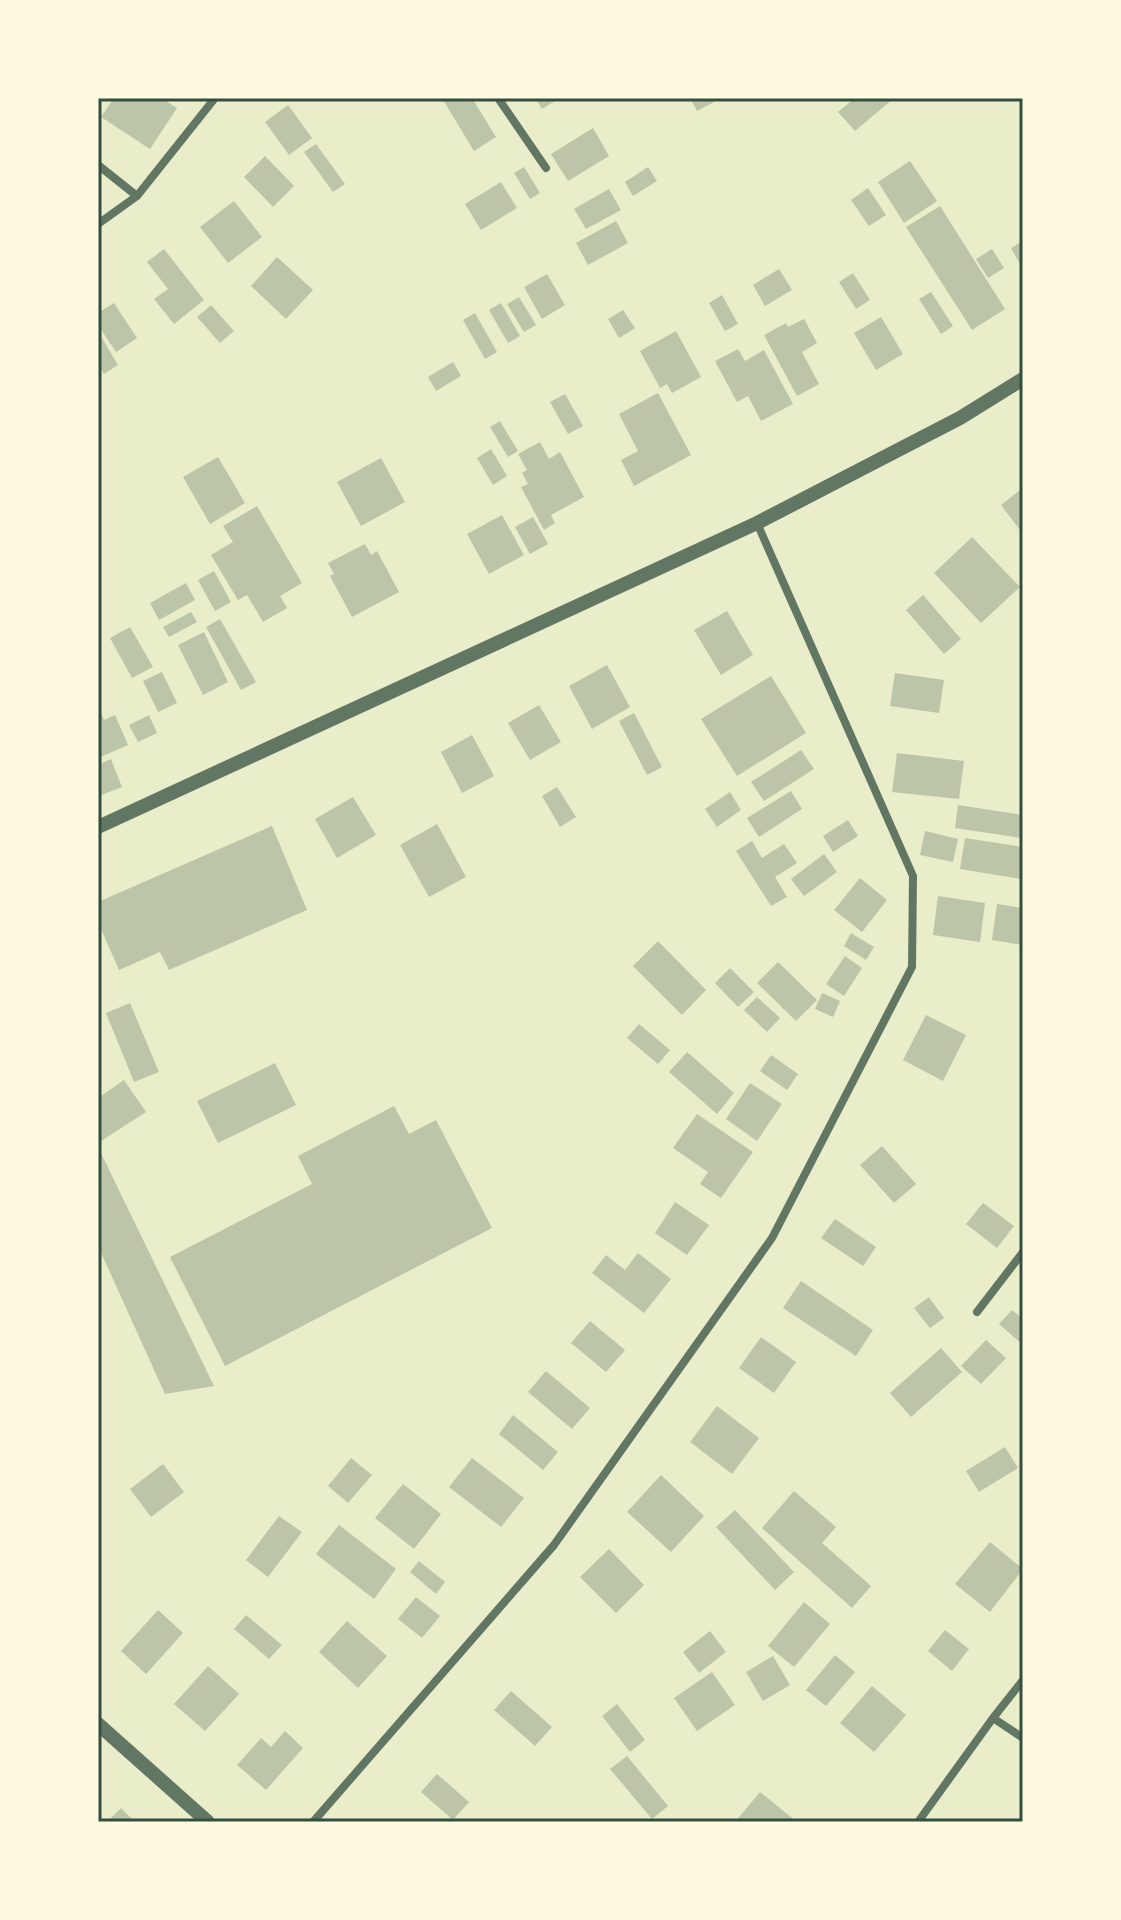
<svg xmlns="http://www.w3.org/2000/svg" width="1121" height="1920" viewBox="0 0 1121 1920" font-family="Lato,sans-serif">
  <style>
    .building { fill: #bcc5a7 }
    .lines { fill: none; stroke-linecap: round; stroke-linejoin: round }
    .minor { stroke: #617663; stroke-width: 8 }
    .tertiary { stroke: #617663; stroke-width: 14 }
    .neatline { fill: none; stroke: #344e41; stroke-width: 3 }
  </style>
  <rect width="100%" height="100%" fill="#e9edc9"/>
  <path class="building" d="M114,98H139L145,102L148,98H161L177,108L150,149L101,117Z
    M442,98H472L496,137L474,151Z
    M535,98H560L542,109Z
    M690,98H712L714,102L697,111Z
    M855,98H894L855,131L838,112Z
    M288,105L312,138L289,155L265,122Z
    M593,128L609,156L568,181L551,154Z
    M316,144L345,184L333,192L304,152Z
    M265,156L294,186L273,207L244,177Z
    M910,161L937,201L904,223L878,182Z
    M524,167L540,193L530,199L514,173Z
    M648,167L657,181L633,196L625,182Z
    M501,182L517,208L481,230L465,204Z
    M868,188L886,215L869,226L851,200Z
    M609,189L621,210L586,229L574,209Z
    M234,201L262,237L228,263L200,227Z
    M940,206L1005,309L972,330L906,227Z
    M616,221L628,243L588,265L576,243Z
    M1023,241V269L1011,248Z
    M164,249L204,300L174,324L154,299L168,289L147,262Z
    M992,249L1004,268L988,278L976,259Z
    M277,257L313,290L286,319L251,286Z
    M779,269L792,290L765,306L753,285Z
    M853,273L870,300L856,309L839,282Z
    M547,274L565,305L542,319L524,287Z
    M931,292L953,326L941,334L919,299Z
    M722,295L738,324L725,331L709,303Z
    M519,297L536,325L524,332L507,304Z
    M114,303L137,338L116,352L98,325V313Z
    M501,303L520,336L508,343L489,310Z
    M211,305L234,331L220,343L197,317Z
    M623,310L635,328L619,338L608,319Z
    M475,313L497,352L485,359L463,320Z
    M881,317L903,354L876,370L854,333Z
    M804,319L817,343L802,352L819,384L797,396L764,335L786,323L788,327Z
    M676,331L701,377L672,393L667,384L660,388L640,351Z
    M102,338L118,365L104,374L98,364V340Z
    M738,349L745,361L764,350L793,404L761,421L748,396L737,402L715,361Z
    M453,362L461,376L436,391L428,377Z
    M658,393L691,455L634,486L621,460L638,451L619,414Z
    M565,394L583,426L568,434L550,402Z
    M500,421L518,451L508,457L490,427Z
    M540,442L549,459L560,452L584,497L551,515L555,523L544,530L521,487L528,484L522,473L527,470L518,454Z
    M491,449L507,476L493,485L477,458Z
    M218,457L245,503L210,524L183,477Z
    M381,458L405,502L361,526L337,482Z
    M1023,488V534L1001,505Z
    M257,506L302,583L280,596L287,608L263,622L247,595L238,600L211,555L233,542L223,526Z
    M502,515L524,555L489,574L467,534Z
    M533,517L548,544L530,554L515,527Z
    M972,537L1020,587L981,623L934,573Z
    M365,544L371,555L377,551L399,592L352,617L330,576L334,574L328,563Z
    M214,571L231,602L215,611L198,580Z
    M186,583L195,600L159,620L150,603Z
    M923,595L961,639L944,654L906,610Z
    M727,611L753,655L721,675L694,630Z
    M191,612L197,622L169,637L163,627Z
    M220,619L256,682L241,690L206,627Z
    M130,627L153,667L132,678L110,638Z
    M204,632L228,682L203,695L178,645Z
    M607,665L630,707L592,729L569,686Z
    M162,672L177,703L158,712L143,681Z
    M895,673L944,680L939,713L890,706Z
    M771,676L806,733L737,776L701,719Z
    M539,705L561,742L530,760L508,723Z
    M98,707L104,720L115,715L128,745L98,758Z
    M634,713L662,767L647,775L619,721Z
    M149,715L157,733L138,742L129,725Z
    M472,735L494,776L462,793L441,752Z
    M801,750L814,769L764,801L751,782Z
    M897,753L964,761L959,799L892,792Z
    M111,759L122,787L101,795L98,787V765Z
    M557,787L576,817L560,827L542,796Z
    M791,791L802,809L759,837L747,818Z
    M730,792L741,810L717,827L705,809Z
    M353,797L376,835L337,858L315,819Z
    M958,805L1023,815L1021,838L955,828Z
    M848,820L858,836L833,852L823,836Z
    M437,824L466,877L429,897L400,845Z
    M272,826L307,910L169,970L160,952L119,970L98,922V902Z
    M925,831L958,839L953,862L920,855Z
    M965,838L1023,847L1021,879L960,869Z
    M752,841L762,858L784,844L797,863L775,877L787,897L771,906L736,851Z
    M824,854L837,872L804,896L791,879Z
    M860,878L887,900L862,932L834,910Z
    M938,896L985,903L980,942L933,935Z
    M997,904L1023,908V945L992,940Z
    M851,933L874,947L866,960L844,946Z
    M658,941L706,990L682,1015L633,966Z
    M845,956L862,968L844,996L826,984Z
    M778,962L817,1000L796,1021L757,983Z
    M730,968L754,992L738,1007L715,983Z
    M822,993L840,1001L833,1017L815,1009Z
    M757,997L780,1018L767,1032L744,1010Z
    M130,1003L159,1072L134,1082L106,1013Z
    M926,1015L966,1035L943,1081L903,1060Z
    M639,1024L670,1050L658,1064L627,1038Z
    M687,1052L734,1093L717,1114L669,1072Z
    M771,1055L798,1074L787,1090L760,1071Z
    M275,1063L296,1105L218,1143L197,1101Z
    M124,1080L146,1112L98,1143V1098Z
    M750,1083L782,1104L757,1141L726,1119Z
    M394,1106L409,1134L436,1120L492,1228L225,1366L170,1257L312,1184L298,1156Z
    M697,1114L753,1152L721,1198L700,1184L708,1172L673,1148Z
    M882,1146L916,1184L894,1203L860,1165Z
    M98,1147L214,1386L165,1394L98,1246Z
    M675,1202L709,1225L687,1255L655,1233Z
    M983,1203L1014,1226L997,1248L966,1224Z
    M835,1219L876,1247L863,1266L821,1238Z
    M638,1253L671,1279L644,1313L592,1273L606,1255L625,1270Z
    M801,1281L873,1330L856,1356L783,1308Z
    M929,1297L944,1318L930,1328L914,1308Z
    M1012,1310L1023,1319V1345L999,1324Z
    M590,1321L625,1350L606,1372L571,1343Z
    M761,1337L796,1362L774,1393L739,1368Z
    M986,1340L1006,1358L981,1384L961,1366Z
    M941,1348L962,1372L911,1417L890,1393Z
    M546,1371L590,1408L572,1429L528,1392Z
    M717,1406L759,1438L732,1474L690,1442Z
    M513,1415L558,1452L543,1470L499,1434Z
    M1005,1447L1018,1468L979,1492L966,1471Z
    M351,1458L372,1475L348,1503L328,1486Z
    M472,1458L524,1498L501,1527L449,1487Z
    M163,1464L184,1492L151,1517L130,1489Z
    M661,1475L704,1516L671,1552L627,1512Z
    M403,1484L441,1514L414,1549L375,1518Z
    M794,1491L836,1527L822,1543L871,1586L852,1608L762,1528Z
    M735,1510L794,1572L775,1590L716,1527Z
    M279,1516L302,1532L268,1577L246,1560Z
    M339,1525L396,1569L374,1599L316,1554Z
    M990,1542L1023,1569L990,1612L955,1584Z
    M609,1549L644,1585L616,1613L580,1577Z
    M419,1561L445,1582L436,1594L410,1572Z
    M416,1597L440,1616L422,1638L398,1619Z
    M804,1602L830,1624L794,1667L768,1646Z
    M158,1610L183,1633L146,1674L121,1651Z
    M246,1615L282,1645L269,1659L234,1629Z
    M347,1621L387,1656L358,1688L319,1652Z
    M945,1630L969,1649L952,1671L928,1651Z
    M710,1631L726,1652L699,1673L683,1652Z
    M835,1655L855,1672L826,1706L806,1690Z
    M773,1656L790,1685L763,1701L746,1672Z
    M208,1666L239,1694L205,1731L174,1704Z
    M712,1672L735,1705L697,1731L674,1698Z
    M872,1686L906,1715L874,1752L840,1723Z
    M511,1691L552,1727L535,1746L494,1710Z
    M617,1704L645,1740L630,1752L602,1716Z
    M285,1731L303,1748L266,1790L237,1765L261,1738L271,1747Z
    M627,1756L668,1806L652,1819L610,1769Z
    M437,1774L469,1802L453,1820L421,1792Z
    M760,1792L797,1822H735Z
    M121,1808L135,1822H107Z"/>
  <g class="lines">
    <path class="minor" d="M498,98L546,168
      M98,165L137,196
      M98,224L137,196L215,98
      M977,1312L1023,1252
      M993,1718L1023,1738
      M313,1822L554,1545L772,1238L912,967L913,876L757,523
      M918,1822L993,1718L1023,1680"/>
    <path class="tertiary" d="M98,827L757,523L960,418L1023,379
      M98,1724L208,1822"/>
  </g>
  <rect width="1121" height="1920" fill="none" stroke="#fefae0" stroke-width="200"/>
  <rect x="100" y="100" width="921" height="1720" class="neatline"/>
</svg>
